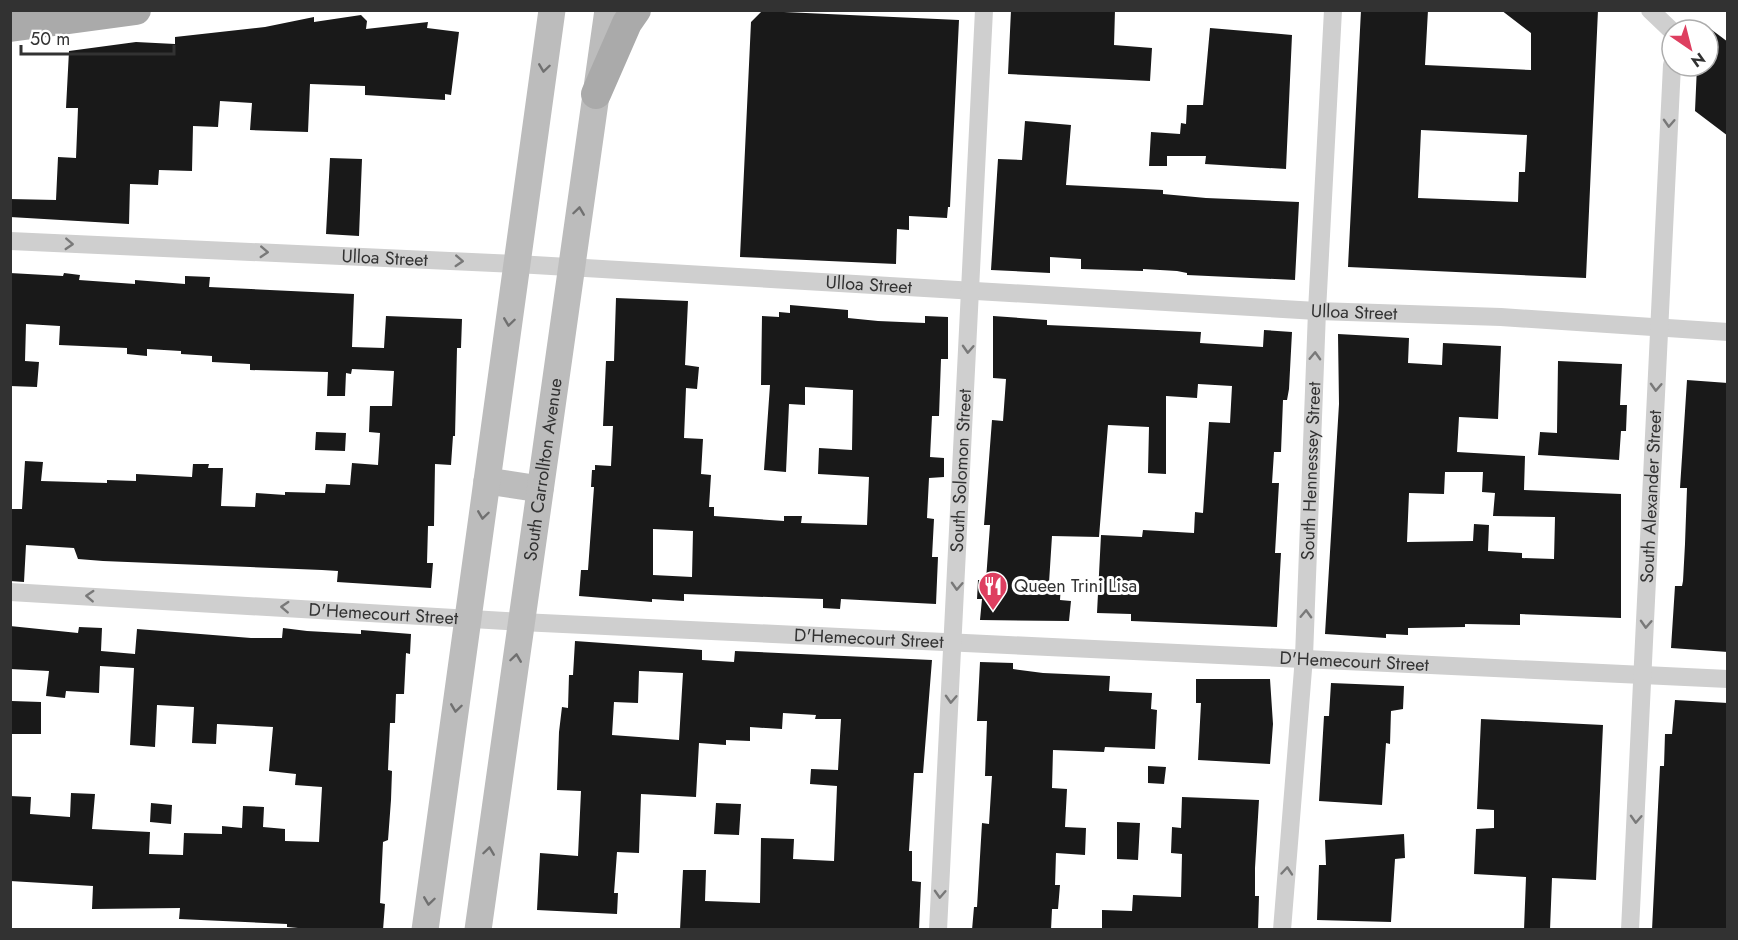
<svg xmlns="http://www.w3.org/2000/svg" width="1738" height="940" viewBox="0 0 1738 940" font-family="Jost,sans-serif">
  <style>
    .building { fill: #191919; fill-rule: evenodd }
    .lines { fill: none; stroke-linecap: round; stroke-linejoin: round }
    .minor { stroke: #cfcfcf; stroke-width: 18 }
    .secondary { stroke: #bcbcbc; stroke-width: 27 }
    .primary { stroke: #aaa; stroke-width: 30 }
    .oneway { stroke: #707070 }
    .oneway2 { stroke: #797979 }
    .labels { text-anchor: middle; stroke-width: 6; stroke-linejoin: round; paint-order: stroke }
    .street-label { font-size: 18px; fill: #323232; stroke: #fff }
    .poi-label { font-size: 18px; fill: #323232; stroke: #fff; text-anchor: start }
  </style>
  <rect width="100%" height="100%" fill="#fff"/>
  <path class="building" d="M1011,10H1115L1114,45L1152,48L1150,81L1008,74Z
    M1361,10H1428L1425,65L1531,70V33L1501,10H1598L1586,278L1348,267ZM1421,130L1527,135L1525,172H1519L1518,202L1418,198Z
    M762,11L959,20L950,207H948L947,218L909,216V230L897,229L896,264L740,257L751,22Z
    M361,15L367,21L366,29L428,22L427,28L459,32L451,95L445,94V100L365,95V86L310,84L308,132L250,130L252,103L220,101L218,127L193,126L192,171L159,170L158,185L130,184L129,224L10,217V199L56,200L58,157L76,158L78,108H66L69,51L136,42L175,44V37L265,27L314,17V22Z
    M1708,27L1728,42V136L1695,111L1697,66H1708Z
    M1210,28L1292,35L1286,169L1205,164L1206,156H1167V166H1149L1151,132L1180,134L1181,123L1186,124L1187,105H1203Z
    M1025,121L1071,125L1066,185L1163,190V194L1206,198L1299,202L1295,280L1187,275V273L1177,271L1143,269V271L1081,269V259L1050,257V273L991,270L998,159L1022,160Z
    M330,158L362,159L359,236L326,234Z
    M10,273L63,276L64,273L80,275L79,280L135,284V280L185,284V276L210,277L209,287L354,294L352,347L384,348L386,316L462,319L461,348H457L455,436H453L451,465L435,464L434,526H428L427,563H433L431,588L337,582L338,571L322,570L103,561L78,559L74,548L26,545L24,582L10,581V509H22L25,461L43,462L41,481L107,483V480L136,481V474L192,477L193,464H209L208,468H223L221,506L255,507L256,493L285,495V492L325,493L326,484L350,485L352,463L378,465L380,433L369,432L370,406H392L394,371L352,369L351,374L346,373L345,396H327L328,372L250,370V364L212,362V356L181,354V351L147,349V356L127,354V348L59,345L60,326L26,324L25,361L39,362L37,387L10,386Z
    M616,298L688,301L685,365L699,367L697,389L686,388L684,438L703,439L701,474L711,475L709,507H714V516L784,521V516H802L801,523L867,525L869,477L818,474L819,448L852,450L853,390L805,387V405L789,404L786,472L764,470L770,385H761L762,316L779,317V312L790,313V305L848,310V318L878,321L925,323V316L948,317V359H941L939,416H932L930,457L944,458V477L929,478L927,518L934,519L932,557H938L936,604L841,599L840,609L823,608V599L684,594V601L652,599V602L579,596L581,570H588L594,487H591L592,470H595V465L611,466L613,426H603L606,361H614ZM653,529L693,531L692,577L653,575Z
    M993,316L1047,320V325L1201,332L1200,343L1263,347L1264,330L1292,332L1289,389L1287,400H1283L1281,452H1274L1272,483H1279L1275,553H1281L1277,627L1131,621V614L1097,613L1101,535L1142,537L1143,530L1194,533L1195,512L1203,513L1209,422L1230,423L1232,386L1198,384L1197,398L1166,396V474L1148,473L1149,427L1108,425L1099,537L1052,536L1049,583L1061,584L1060,600L1071,601L1069,621L980,620L982,599H977L978,580H986L990,525H984L992,420L1003,421L1006,379L993,378Z
    M1338,334L1409,338L1408,363L1442,365L1443,343L1501,346L1498,419L1459,417L1457,452L1525,456L1524,490L1621,494V618L1520,614V625L1465,624V627L1408,628V635L1386,634V638L1325,634L1339,404ZM1445,472H1483L1482,492L1495,493L1493,516L1555,517L1554,559L1522,558V553L1488,551L1489,525L1474,524L1473,541L1407,542L1409,493L1444,494Z
    M1558,361L1622,364L1620,405H1627L1626,431H1621L1619,460L1538,455L1540,432L1557,433Z
    M1687,380L1728,383V652L1671,648L1675,586H1682L1683,581L1685,544L1687,488H1680Z
    M316,432L346,433L345,451L315,450Z
    M10,626L78,633L79,627L102,628L101,651L135,654L137,629L251,638H282L283,628L307,631L361,634V630L411,634L410,654L406,653L404,694H396L395,723H390L388,770L392,771L391,800L388,840L383,842L380,903L385,904L383,930H320L287,927V924L179,919L180,908L92,909L93,886L10,881V796L31,797L30,814L70,817L71,793L95,794L92,829L150,832L149,854L183,855L184,833L222,834V826L242,828L243,806L264,807L263,827L285,829V841L319,842L322,787L295,785L296,774L269,771L273,727L217,724L216,744L192,743L194,707L157,705L155,747L130,745L134,668L100,666L99,693L66,691L65,698L46,696L49,671L10,669Z
    M575,641L702,650V660L734,662L735,651L932,660L923,773H914L909,851H912V881L921,882L919,930H680L683,870H706L705,901L760,903L761,838L794,839L793,859L834,861L837,786L810,784L811,769L838,770L841,719H815L816,715L783,713L782,729L750,727V741L726,740V745L699,743L696,797L641,794L639,853L617,852L614,893H618L617,914L537,910L540,853L578,856L581,791L557,790L559,732L562,707L568,708L569,675H573ZM639,671L683,673L679,740L612,735L614,702L638,703Z
    M980,662L1013,663V669L1043,673L1110,676L1109,691L1152,693L1151,709L1157,710L1155,749L1105,747L1104,752L1053,750L1052,788L1067,789L1065,827L1086,828L1085,855L1056,853L1055,885H1060L1058,909H1052L1051,930H972L974,907H977L982,823L989,824L992,776H985L987,721H977Z
    M1196,679H1270L1273,724L1270,764L1198,760L1201,703H1196Z
    M1331,683L1404,686L1403,709L1391,711L1390,744L1386,743L1382,805L1319,801L1324,716H1329Z
    M1675,700L1728,703V930H1652L1660,766H1664L1665,734H1672Z
    M12,701L41,702V734H12Z
    M1481,719L1603,725L1596,880L1552,878L1550,930H1524L1526,877L1474,874L1476,829L1494,828V810L1477,809Z
    M1148,766L1166,767L1164,784L1148,783Z
    M1182,797L1259,800L1255,868V896H1259L1258,930H1102V910L1132,911L1133,895L1181,897L1182,854L1171,853L1172,827L1181,828Z
    M151,803L172,805L171,824L150,822Z
    M716,803L741,804L739,835L714,834Z
    M1117,822L1140,823L1138,860L1117,859Z
    M1404,834L1405,858L1395,859L1391,922L1317,920L1319,865H1326L1325,840Z"/>
  <g class="lines">
    <g class="minor">
      <path d="M1650,10L1672,31"/>
      <path id="s1" d="M10,241L517,264L1317,311L1501,317L1728,332"/>
      <path id="s2" d="M10,592L521,622L1728,679"/>
      <path id="s3" d="M938,930L984,10"/>
      <path id="s4" d="M1282,930L1304,657L1317,311L1333,10"/>
      <path id="s5" d="M1630,930L1672,65"/>
    </g>
    <g class="secondary">
      <path d="M487,481L540,489"/>
      <path d="M425,930L552,10"/>
      <path id="s6" d="M478,930L608,10"/>
    </g>
    <path class="primary" d="M10,27L136,10
      M596,94L627,23L636,10"/>
  </g>
  <defs><path id="oneway-chevron" d="M-2-3.5L2.5 0L-2 3.5" fill="none" stroke-width="1.6" stroke-linecap="round" stroke-linejoin="round" transform="scale(1.5)"/></defs>
  <g class="oneway">
    <use href="#oneway-chevron" transform="translate(544 68) rotate(98)"/>
    <use href="#oneway-chevron" transform="translate(579 211) rotate(-82)"/>
    <use href="#oneway-chevron" transform="translate(509 322) rotate(98)"/>
    <use href="#oneway-chevron" transform="translate(483 515) rotate(98)"/>
    <use href="#oneway-chevron" transform="translate(516 658) rotate(-82)"/>
    <use href="#oneway-chevron" transform="translate(456 708) rotate(98)"/>
    <use href="#oneway-chevron" transform="translate(489 851) rotate(-82)"/>
    <use href="#oneway-chevron" transform="translate(429 901) rotate(98)"/>
  </g>
  <g class="oneway2">
    <use href="#oneway-chevron" transform="translate(1669 123) rotate(93)"/>
    <use href="#oneway-chevron" transform="translate(69 244) rotate(3)"/>
    <use href="#oneway-chevron" transform="translate(264 252) rotate(3)"/>
    <use href="#oneway-chevron" transform="translate(459 261) rotate(3)"/>
    <use href="#oneway-chevron" transform="translate(968 349) rotate(93)"/>
    <use href="#oneway-chevron" transform="translate(1315 356) rotate(-88)"/>
    <use href="#oneway-chevron" transform="translate(1656 387) rotate(93)"/>
    <use href="#oneway-chevron" transform="translate(957 586) rotate(93)"/>
    <use href="#oneway-chevron" transform="translate(90 596) rotate(-177)"/>
    <use href="#oneway-chevron" transform="translate(285 607) rotate(-177)"/>
    <use href="#oneway-chevron" transform="translate(1306 614) rotate(-88)"/>
    <use href="#oneway-chevron" transform="translate(1646 624) rotate(93)"/>
    <use href="#oneway-chevron" transform="translate(951 699) rotate(93)"/>
    <use href="#oneway-chevron" transform="translate(1636 819) rotate(93)"/>
    <use href="#oneway-chevron" transform="translate(1287 871) rotate(-85)"/>
    <use href="#oneway-chevron" transform="translate(940 894) rotate(93)"/>
  </g>
  <defs>
    <g id="restaurant-pin" transform="scale(1.5)"><path d="M0 17L-7.5 6A9.5 9.5 0 1 1 7.5 6Z" fill="#de3f60" stroke="#fff"/><path d="M-5-6h1v4h1v-4h1v4h1v-4h1v5L-1.5 .5V6h-2V.5L-5-1ZM5-6V6H3V1.5H1.5Q1.5-4 5-6Z" fill="#fff"/></g>
  </defs>
  <g fill-rule="evenodd">
    <use href="#restaurant-pin" x="993" y="586"/>
  </g>
  <g class="labels">
    <g class="street-label">
      <text dy="6" stroke="none"><textPath href="#s1" startOffset="375">Ulloa Street</textPath></text>
      <text dy="6" stroke="none"><textPath href="#s1" startOffset="860">Ulloa Street</textPath></text>
      <text dy="6" stroke="none"><textPath href="#s1" startOffset="1346">Ulloa Street</textPath></text>
      <text dy="6" stroke="none"><textPath href="#s6" startOffset="465">South Carrollton Avenue</textPath></text>
      <text dy="6" stroke="none"><textPath href="#s3" startOffset="460">South Solomon Street</textPath></text>
      <text dy="6" stroke="none"><textPath href="#s4" startOffset="460">South Hennessey Street</textPath></text>
      <text dy="6" stroke="none"><textPath href="#s5" startOffset="434">South Alexander Street</textPath></text>
      <text dy="6" stroke="none"><textPath href="#s2" startOffset="374">D'Hemecourt Street</textPath></text>
      <text dy="6" stroke="none"><textPath href="#s2" startOffset="860">D'Hemecourt Street</textPath></text>
      <text dy="6" stroke="none"><textPath href="#s2" startOffset="1346">D'Hemecourt Street</textPath></text>
    </g>
    <g class="poi-label">
      <text x="1014" y="592">Queen Trini Lisa</text>
    </g>
  </g>
  <rect width="1738" height="940" fill="none" stroke="#323232" stroke-width="24"/>
  <g transform="translate(1690 48) rotate(145)"><circle r="28" fill="#ffffff" stroke="#adadad" stroke-width="1.5"/>
  <path d="M0-4.5L10 22L0 15L-10 22Z" fill="#de3f60"/>
  <text y="-9" font-size="16" font-weight="bold" text-anchor="middle" fill="#323232">N</text>
  </g>
  <path d="M21 45v9h153v-9" fill="none" stroke="#323232" stroke-width="3"/>
  <text x="30" y="45" font-size="18" fill="#323232" stroke="#ffffff" stroke-width="4.5" paint-order="stroke">50 m</text>
</svg>
